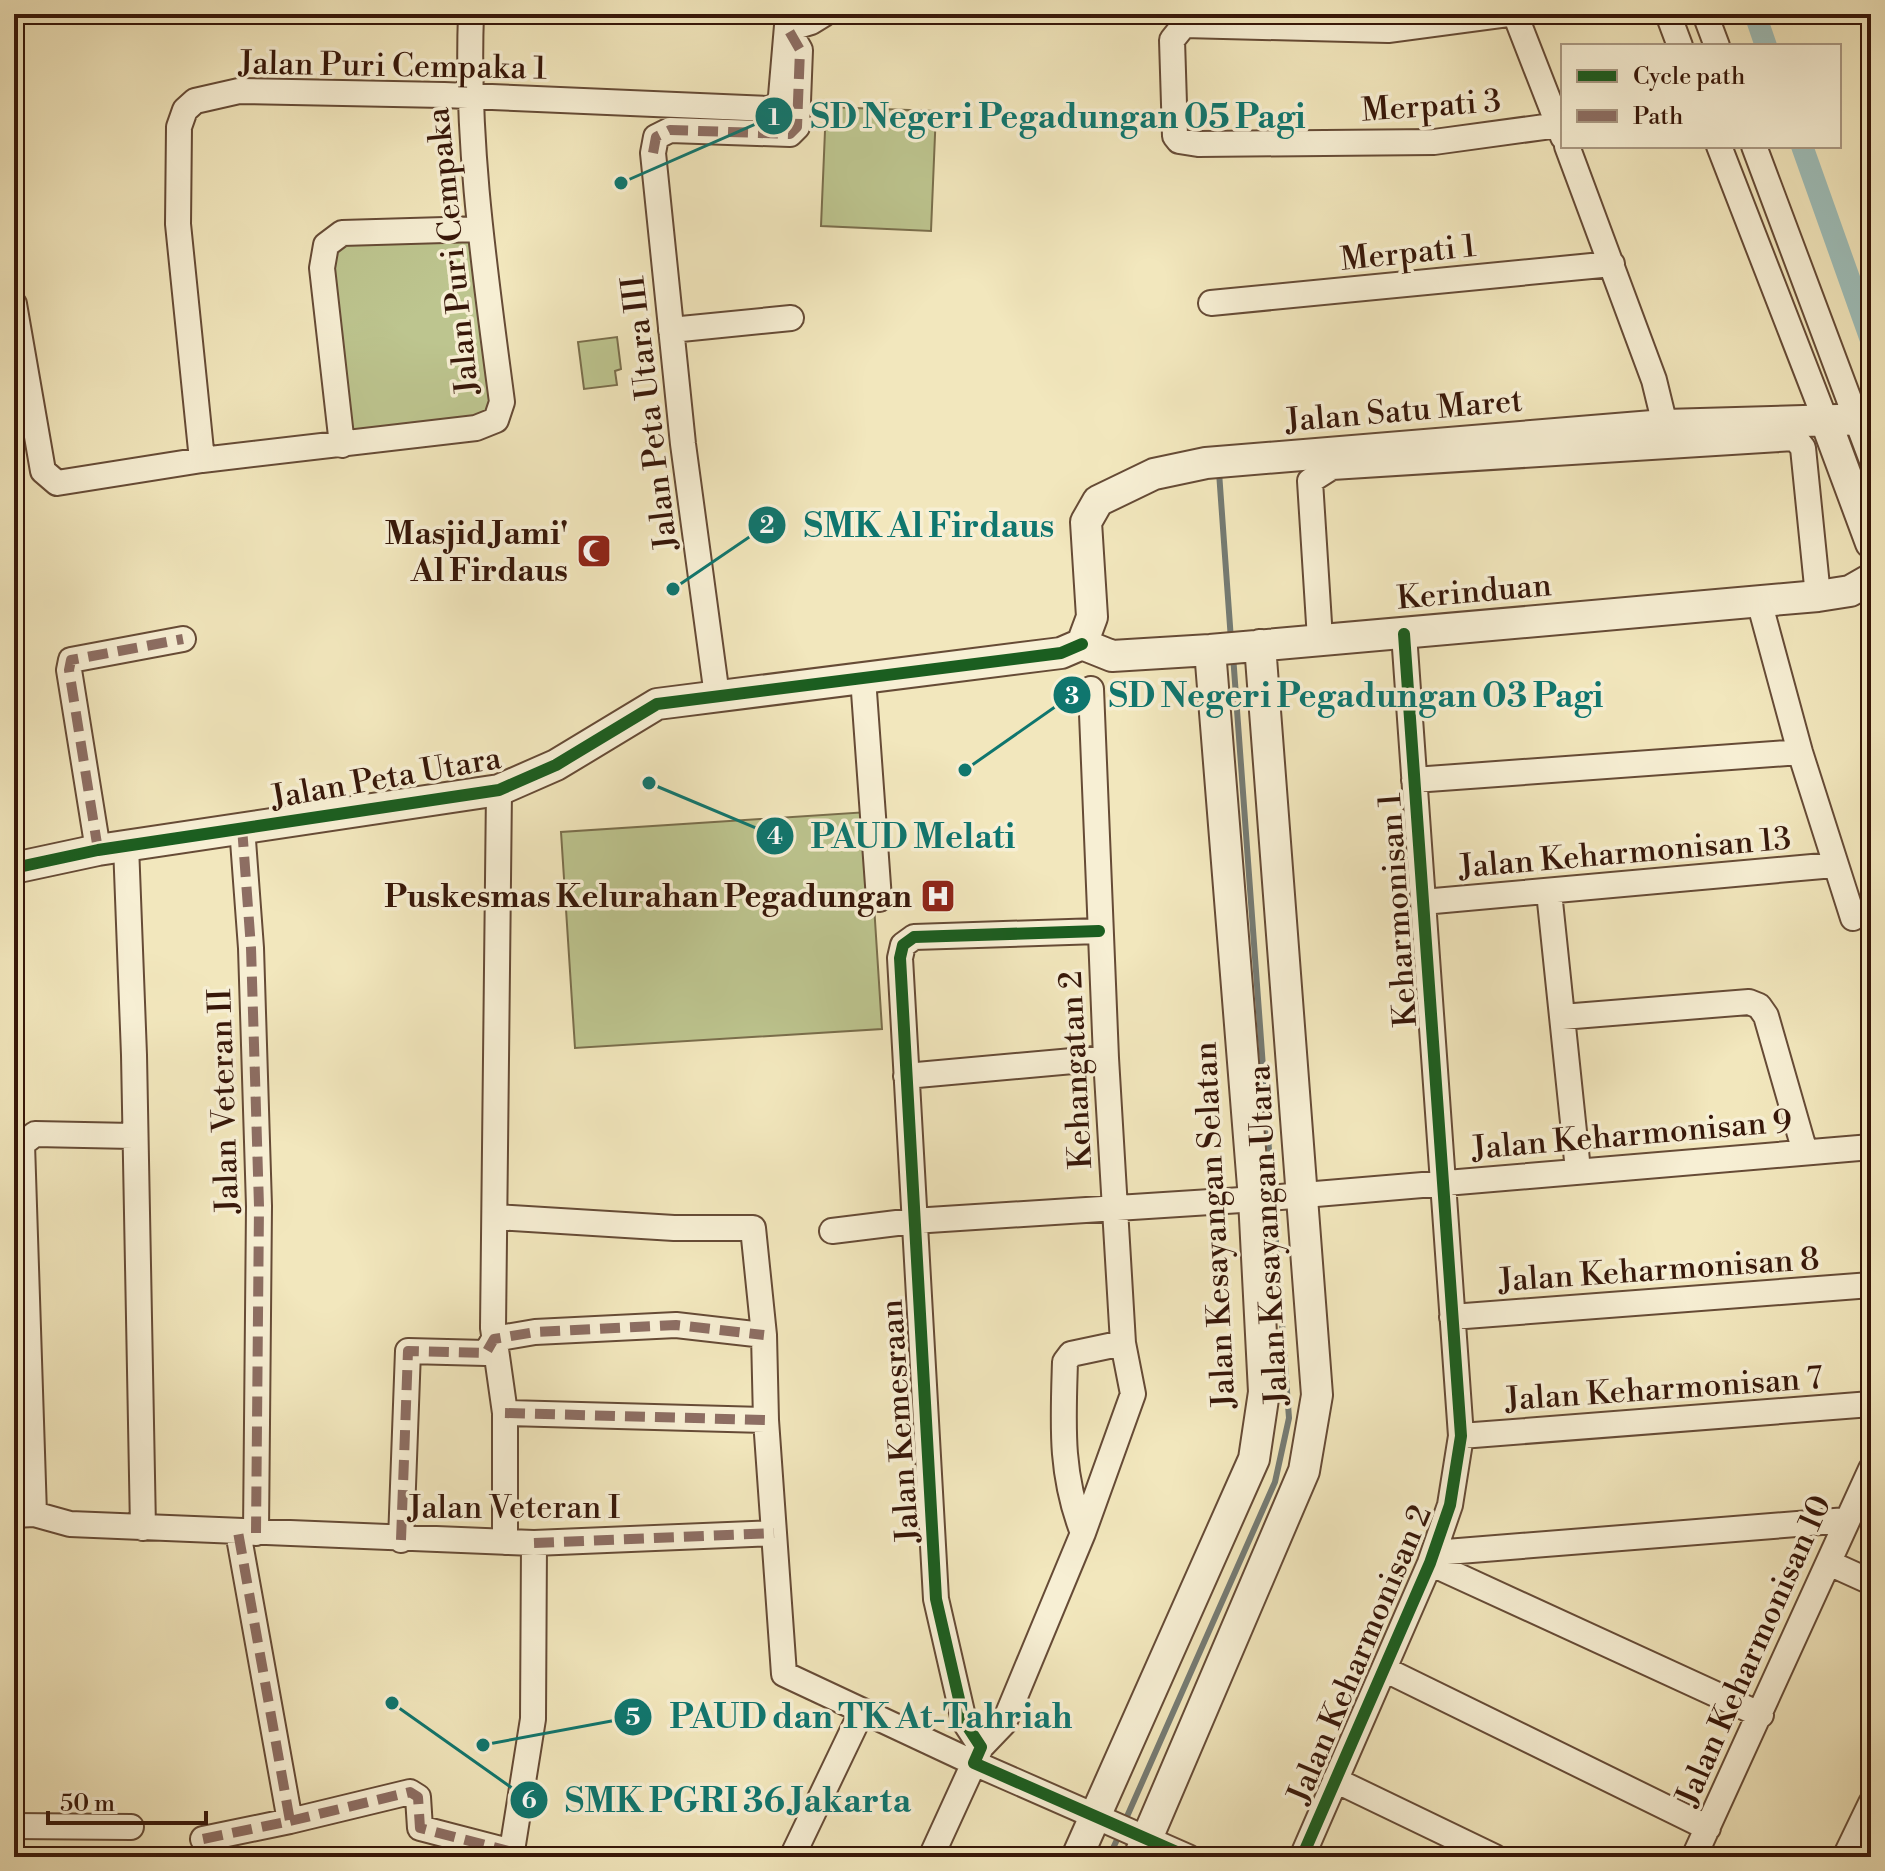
<svg xmlns="http://www.w3.org/2000/svg" width="1885" height="1871" viewBox="0 0 1885 1871" font-family="'Libre Bodoni',serif">
  <style>
    .green { fill: #bdc58f; stroke: #7a6e4c; stroke-width: 2 }
    .lines { fill: none; stroke-linecap: round; stroke-linejoin: round }
    .stream { stroke: #757b73; stroke-width: 6 }
    .canal { stroke: #9ebeb9; stroke-width: 22 }
    .minor-casing { stroke: #664b36; stroke-width: 28 }
    .tertiary-casing { stroke: #664b36; stroke-width: 34 }
    .minor { stroke: #f7efd4; stroke-width: 24 }
    .tertiary { stroke: #f7efd4; stroke-width: 30 }
    .quiet { stroke: #8d6e63; stroke-width: 10; stroke-dasharray: 20 10; stroke-linecap: butt }
    .cycleway-casing { stroke: #f7efd4; stroke-width: 17 }
    .cycleway { stroke: #1b5e20; stroke-width: 12 }
    .labels { text-anchor: middle; stroke-width: 7; stroke-linejoin: round; paint-order: stroke }
    .street-label { font-size: 32px; fill: #371709; stroke: #f7efd4 }
    .poi-label { font-size: 32px; font-weight: bold; fill: #371709; stroke: #f7efd4; text-anchor: end }
    .leader { fill: none; stroke: #0f766e; stroke-width: 3 }
    .callout-dot { fill: #0f766e; stroke: #f7efd4; stroke-width: 3 }
    .mark-label { font-size: 24px; text-anchor: middle; font-weight: bold; fill: #fff }
    .callout-label { font-size: 34px; text-anchor: middle; font-weight: bold; fill: #0f766e; stroke: #f7efd4; stroke-width: 7; stroke-linejoin: round; paint-order: stroke }
  </style>
  <rect width="100%" height="100%" fill="#f2e7bd"/>
  <filter id="stains"><feTurbulence type="fractalNoise" baseFrequency=".0025" numOctaves="4"/><feColorMatrix values="0 0 0 0 .2 0 0 0 0 .09 0 0 0 0 .02 0 0 0 .5 -.17"/></filter>
  <radialGradient id="worn" r=".72"><stop offset=".6" stop-color="#630" stop-opacity="0"/><stop offset="1" stop-color="#630" stop-opacity=".3"/></radialGradient>
  <path class="green" d="M826,107L936,111L931,231L821,226Z
    M474,240L497,415L346,439L332,248L343,243Z
    M617,337L621,369L615,371L617,385L584,389L578,342Z
    M868,812L882,1029L575,1048L561,832Z"/>
  <g class="lines">
    <path class="stream" d="M1219,472L1231,640
      M1233,655L1272,1191
      M1125,1821L1275,1482L1289,1418L1273,1202
      M1109,1857L1121,1831"/>
    <path class="canal" d="M1755,14L1766,46
      M1802,146L1871,340"/>
    <g class="minor-casing">
      <path id="minor" d="M1508,14L1388,30L1184,25L1172,40L1175,136L1179,141L1198,144L1434,142L1559,125
        M1515,14L1563,137
        M1668,14L1680,46
        M1705,14L1717,46
        M1567,146L1654,380L1665,425
        M1719,146L1825,419
        M1754,146L1871,458
        M1211,303L1612,264
        M14,304L43,471L57,483L202,460L476,428L496,420L502,402C485,272 466,145 471,14
        M671,330L791,318
        M342,445L322,268L326,245L342,233L479,229
        M202,460L178,224L179,127L185,110L195,101L239,91L444,95L769,109L778,105L781,96L788,14
        M1759,601L1800,752L1853,918
        M1320,639L1310,481L1332,467L1795,438L1803,448L1818,596
        M863,678L879,899
        M717,696L683,444L653,153L656,137L670,130L790,134L797,127L800,50L788,29L811,22L824,14
        M1414,780L1800,752
        M499,790L493,1328L505,1413V1542
        M242,827L251,948L259,1206L256,1533
        M126,845L134,1055L143,1528
        M98,850L69,670L71,660L183,639
        M1549,892L1578,1170
        M1423,902L1834,865
        M1099,931L914,937L903,945L900,958L936,1599L964,1721L981,1747L974,1763L1188,1857
        M1562,1017L1749,1002L1759,1006L1766,1016L1805,1152
        M906,1076L1106,1058
        M496,1217L674,1228H753L764,1335L766,1420L784,1674L974,1763L931,1857
        M832,1231L913,1221L1257,1199L1871,1147
        M1452,1317L1871,1285
        M505,1413L766,1420
        M1461,1436L1871,1404
        M34,1514L22,1144L35,1134L133,1136
        M14,1515L34,1514L70,1524L534,1543L774,1533
        M1083,1533C1060,1474 1063,1425 1065,1362L1071,1354L1123,1343
        M401,1540L408,1351L486,1353L494,1339L535,1332L676,1325L764,1335
        M1434,1553L1847,1520
        M1430,1563L1761,1715
        M1829,1563L1871,1582
        M1386,1670L1708,1828
        M981,1747L1004,1723L1083,1533L1133,1394L1123,1343L1106,1058L1091,689
        M1335,1780L1495,1857
        M290,1821L410,1792L418,1797L420,1828L512,1852
        M14,1826L131,1827
        M203,1839L290,1821L238,1532
        M511,1857L533,1719L534,1543
        M792,1857L861,1713
        M1302,1857L1430,1563L1450,1505L1461,1436L1404,634
        M1694,1857L1871,1469
        M1845,1857L1871,1803"/>
    </g>
    <g class="tertiary-casing">
      <path id="tertiary" d="M1825,419L1871,543
        M1082,644L1092,617L1086,522L1098,501L1154,474L1206,463L1665,425L1871,419
        M1082,644L1112,656L1210,650L1818,596L1850,591L1871,579
        M14,868L98,850L499,790L556,765L657,704L1061,653L1082,644
        M1077,1857L1254,1459L1264,1392L1254,1199L1210,650
        M1139,1857L1304,1471L1317,1395L1260,645"/>
    </g>
    <use href="#minor" class="minor"/>
    <use href="#tertiary" class="tertiary"/>
    <path class="quiet" d="M653,153L656,137L670,130L790,134L797,127L800,50L788,29
      M242,827L251,948L259,1206L256,1533
      M98,850L69,670L71,660L183,639
      M505,1413L766,1420
      M401,1540L408,1351L486,1353L494,1339L535,1332L676,1325L764,1335
      M534,1543L774,1533
      M290,1821L410,1792L418,1797L420,1828L512,1852
      M203,1839L290,1821L238,1532"/>
    <g class="cycleway-casing">
      <path id="cycleway" d="M14,868L98,850L499,790L556,765L657,704L1061,653L1082,644
        M1099,931L914,937L903,945L900,958L936,1599L964,1721L981,1747L974,1763L1188,1857
        M1302,1857L1430,1563L1450,1505L1461,1436L1404,634"/>
    </g>
    <use href="#cycleway" class="cycleway"/>
  </g>
  <defs>
    <g id="mosque-square" transform="scale(1.8)"><rect x="-9" y="-9" width="18" height="18" rx="4" fill="#8f2418" stroke="#f7efd4"/><path d="M3.5-4.9A6 6 0 1 0 3.5 4.9A5 5 0 1 1 3.5-4.9Z" fill="#fff"/></g>
    <g id="hospital-square" transform="scale(1.8)"><rect x="-9" y="-9" width="18" height="18" rx="4" fill="#8f2418" stroke="#f7efd4"/><path d="M-5-5h3v3.5h4V-5h3V5h-3V1.5h-4V5h-3Z" fill="#fff"/></g>
  </defs>
  <g fill-rule="evenodd">
    <use href="#mosque-square" x="594" y="551"/>
    <use href="#hospital-square" x="938" y="896"/>
  </g>
  <g class="labels">
    <g class="street-label">
      <text transform="translate(393 65) rotate(1)" y="11">Jalan Puri Cempaka 1</text>
      <text transform="translate(1431 105) rotate(-4)" y="11">Merpati 3</text>
      <text transform="translate(452 251) rotate(-96)" y="11">Jalan Puri Cempaka</text>
      <text transform="translate(1408 252) rotate(-6)" y="11">Merpati 1</text>
      <text transform="translate(1404 410) rotate(-5)" y="11">Jalan Satu Maret</text>
      <text transform="translate(649 413) rotate(-97)" y="11">Jalan Peta Utara III</text>
      <text transform="translate(1474 591) rotate(-5)" y="11">Kerinduan</text>
      <text transform="translate(386 777) rotate(-10)" y="11">Jalan Peta Utara</text>
      <text transform="translate(1625 852) rotate(-5)" y="11">Jalan Keharmonisan 13</text>
      <text transform="translate(1397 910) rotate(-94)" y="11">Keharmonisan 1</text>
      <text transform="translate(1075 1070) rotate(-93)" y="11">Kehangatan 2</text>
      <text transform="translate(223 1101) rotate(-92)" y="11">Jalan Veteran II</text>
      <text transform="translate(1632 1134) rotate(-5)" y="11">Jalan Keharmonisan 9</text>
      <text transform="translate(1214 1225) rotate(-93)" y="11">Jalan Kesayangan Selatan</text>
      <text transform="translate(1267 1235) rotate(-93)" y="11">Jalan Kesayangan Utara</text>
      <text transform="translate(1659 1269) rotate(-4)" y="11">Jalan Keharmonisan 8</text>
      <text transform="translate(1664 1388) rotate(-4)" y="11">Jalan Keharmonisan 7</text>
      <text transform="translate(899 1421) rotate(-94)" y="11">Jalan Kemesraan</text>
      <text x="514" y="1518">Jalan Veteran I</text>
      <text transform="translate(1753 1650) rotate(-66)" y="11">Jalan Keharmonisan 10</text>
      <text transform="translate(1359 1654) rotate(-67)" y="11">Jalan Keharmonisan 2</text>
    </g>
    <g class="poi-label">
      <text x="568" y="544">Masjid Jami'<tspan x="568" dy="37">Al Firdaus</tspan></text>
      <text x="912" y="907">Puskesmas Kelurahan Pegadungan</text>
    </g>
  </g>
  <path class="leader" d="M621 183L774 116M673 589L767 525M965 770L1072 695M649 783L775 836M483 1745L633 1717M392 1703L529 1800"/>
  <g class="callout-dot">
    <circle cx="621" cy="183" r="8"/>
    <circle cx="673" cy="589" r="8"/>
    <circle cx="965" cy="770" r="8"/>
    <circle cx="649" cy="783" r="8"/>
    <circle cx="483" cy="1745" r="8"/>
    <circle cx="392" cy="1703" r="8"/>
    <circle cx="774" cy="116" r="20"/>
    <circle cx="767" cy="525" r="20"/>
    <circle cx="1072" cy="695" r="20"/>
    <circle cx="775" cy="836" r="20"/>
    <circle cx="633" cy="1717" r="20"/>
    <circle cx="529" cy="1800" r="20"/>
  </g>
  <g class="mark-label">
    <text x="774" y="125">1</text>
    <text x="767" y="533">2</text>
    <text x="1072" y="704">3</text>
    <text x="775" y="844">4</text>
    <text x="633" y="1725">5</text>
    <text x="529" y="1808">6</text>
  </g>
  <g class="callout-label">
    <text x="1058" y="128">SD Negeri Pegadungan 05 Pagi</text>
    <text x="929" y="537">SMK Al Firdaus</text>
    <text x="1356" y="707">SD Negeri Pegadungan 03 Pagi</text>
    <text x="913" y="848">PAUD Melati</text>
    <text x="871" y="1728">PAUD dan TK At-Tahriah</text>
    <text x="738" y="1812">SMK PGRI 36 Jakarta</text>
  </g>
  <rect width="1885" height="1871" fill="none" stroke="#f2e7bd" stroke-width="48"/>
  <rect x="16" y="16" width="1853" height="1839" fill="none" stroke="#371709" stroke-width="4"/>
  <rect x="24" y="24" width="1837" height="1823" fill="none" stroke="#371709" stroke-width="2"/>
  <rect x="1561" y="44" width="280" height="104" fill="#f7efd4" stroke="#aa9983" stroke-width="2"/>
  <rect x="1577" y="70" width="40" height="12" fill="#1b5e20" stroke="#aa9983" stroke-width="2"/>
  <text x="1633" y="84" font-size="24" fill="#371709">Cycle path</text>
  <rect x="1577" y="110" width="40" height="12" fill="#8d6e63" stroke="#aa9983" stroke-width="2"/>
  <text x="1633" y="124" font-size="24" fill="#371709">Path</text>
  <path d="M48 1811v12h158v-12" fill="none" stroke="#371709" stroke-width="4"/>
  <text x="60" y="1811" font-size="24" fill="#371709" stroke="#f7efd4" stroke-width="6" paint-order="stroke">50 m</text>
  <rect width="100%" height="100%" filter="url(#stains)"/>
  <rect width="100%" height="100%" fill="url(#worn)"/>
</svg>
